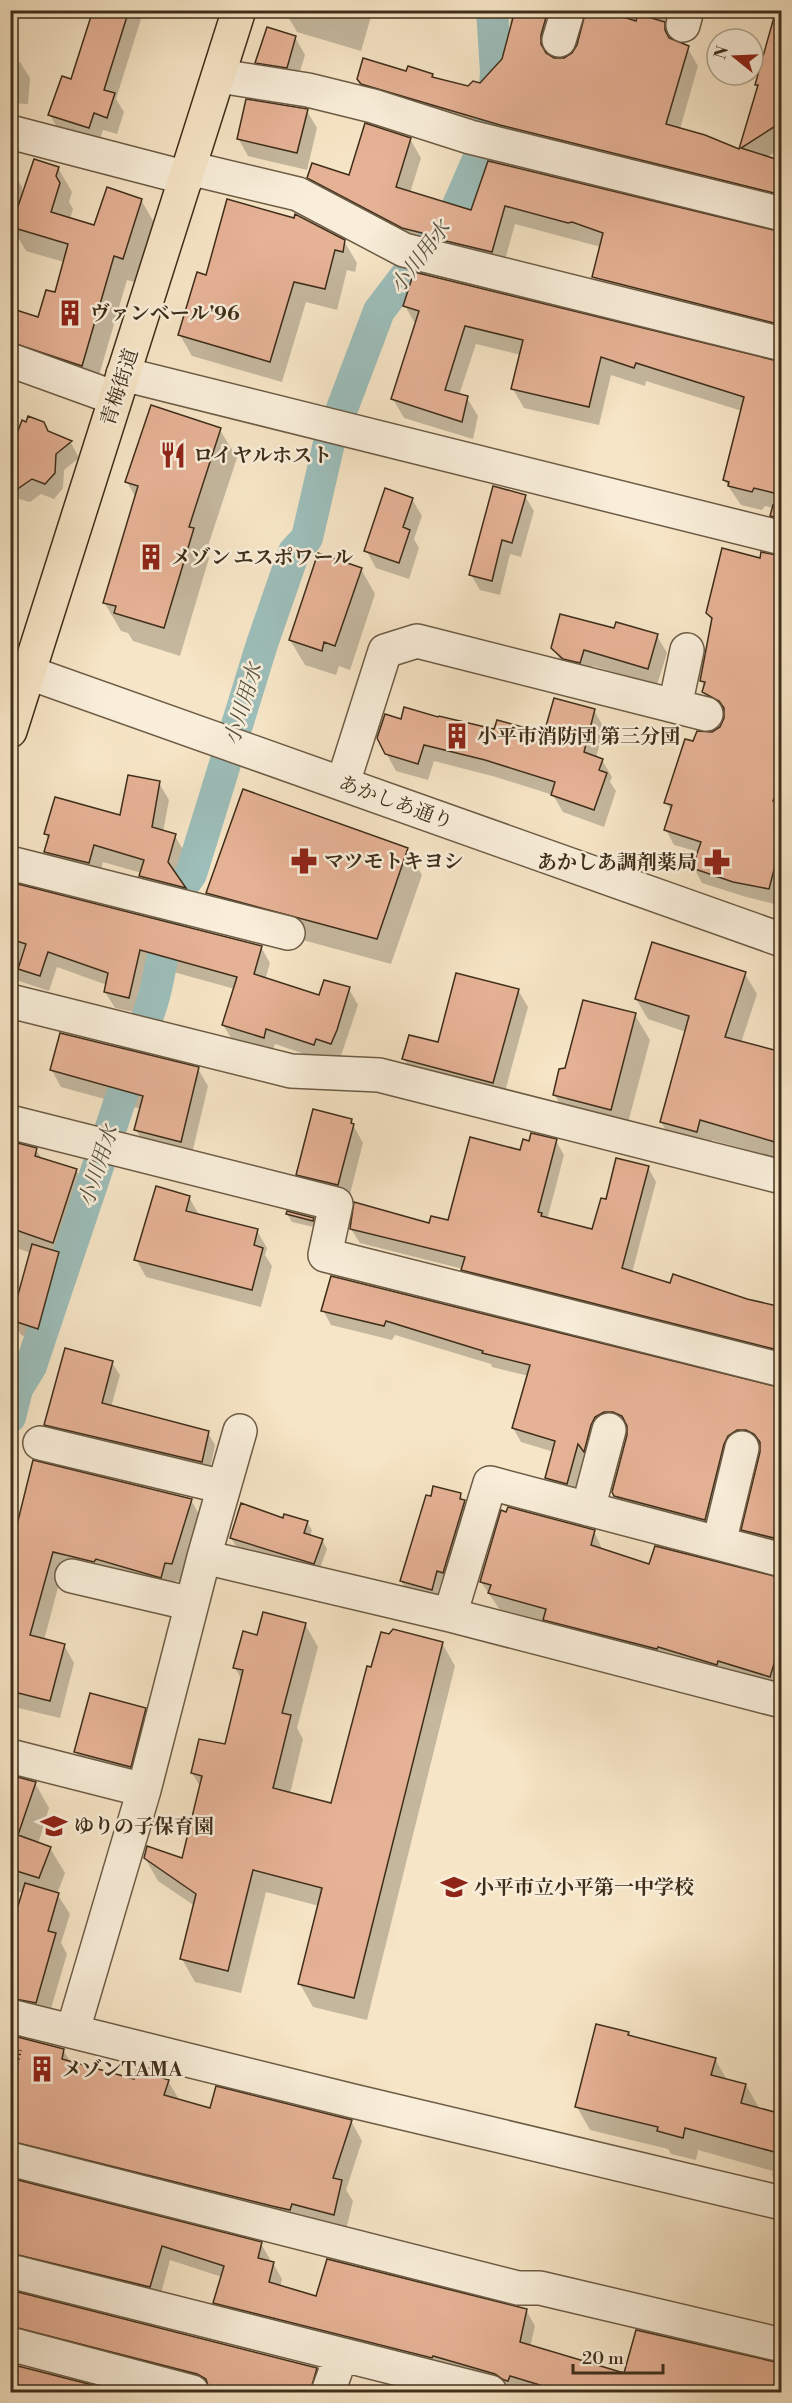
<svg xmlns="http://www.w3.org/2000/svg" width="792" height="2403" viewBox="0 0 792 2403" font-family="'Libre Bodoni','Noto Serif JP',serif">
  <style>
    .shadow { fill: #0003 }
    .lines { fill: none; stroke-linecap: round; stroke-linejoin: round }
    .canal { stroke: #9dbeba; stroke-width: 32 }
    .building { fill: #e6b296; stroke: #3f2e1a; stroke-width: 1.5 }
    .minor-casing { stroke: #6d5c45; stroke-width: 36 }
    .major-casing { stroke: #3f2e1a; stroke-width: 36 }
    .path { stroke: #3f2e1a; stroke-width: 4; stroke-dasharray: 1.5 3; stroke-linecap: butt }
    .minor { stroke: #f9eeda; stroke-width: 33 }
    .major { stroke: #f6e5c6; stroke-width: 33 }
    .labels { text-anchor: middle; stroke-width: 5; stroke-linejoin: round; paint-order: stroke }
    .poi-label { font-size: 20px; font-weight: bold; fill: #3f2e1a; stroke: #f9eeda; text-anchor: start }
    .street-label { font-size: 20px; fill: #3f2e1a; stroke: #f9eeda }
    .water-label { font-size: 21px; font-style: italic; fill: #565242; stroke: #f9eeda }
  </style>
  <rect width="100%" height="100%" fill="#f6e5c6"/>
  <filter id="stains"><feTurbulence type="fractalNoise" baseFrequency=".00333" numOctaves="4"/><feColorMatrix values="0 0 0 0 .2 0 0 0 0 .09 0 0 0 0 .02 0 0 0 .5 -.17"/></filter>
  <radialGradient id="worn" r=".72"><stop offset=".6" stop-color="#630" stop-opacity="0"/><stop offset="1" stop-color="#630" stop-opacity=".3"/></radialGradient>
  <path class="shadow" d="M95,10H136L141,19L116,99L124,112L117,134L103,130L98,145L60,133L50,115L72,81Z
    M287,10H373L361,51L297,32L286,13Z
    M510,10H563L551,58L564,60L573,54L578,47L588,10H679L675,42L687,47L698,66L680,129L740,151L759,88L757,84L782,42V147L766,158L782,162V210L369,98L358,79L407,73L432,75L434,79L468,87L481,85L503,60L512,26L510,23L512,15Z
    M295,37L305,55L296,84L267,80L257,63Z
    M10,61L20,62L30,78L28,104L10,103Z
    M307,111L317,128L307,170L248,156L238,138Z
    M410,139L421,158L410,193L472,212L489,162L782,234V340L605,296L594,277L601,247L515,224L502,271L438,255L320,196L309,177H350Z
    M10,168L22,187V195L58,168L72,192L69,202L73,209L70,219L95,227L141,200L155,224L137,283L127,280L95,389L10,346L11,310L39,319L56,294L64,262L26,251L12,227L17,214L10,212Z
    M344,241L357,263L355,272L347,270L337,310L306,302L282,382L192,356L180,335L208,277Z
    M405,306L782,364V510L765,506L762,510L741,505L724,480L742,411L646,381L645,386L611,375L599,425L524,408L513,389L521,355L476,344L459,395L467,398L478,416L473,439L404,418L393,399L416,325Z
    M27,424L71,443L79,458L64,470L63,488L54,499L41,494L30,502L19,499L10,484Z
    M220,430L237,458L206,552L209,558L180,656L133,641L128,633L121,631L104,602L136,498L127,482Z
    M525,496L534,511L521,557L510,554L500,595L480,590L471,575Z
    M412,499L422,516L414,539L419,548L409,579L376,568L366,550Z
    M782,557V906L743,896L702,883L694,868L699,852L674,845L666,830L671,811L666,802L694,743L721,728L726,714L712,707L703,692L705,687L701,681L712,622L707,613L761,560Z
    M361,569L375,594L350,670L339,666L336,675L305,665L290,640Z
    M615,630L657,636L667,653L657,685L593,666L590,679L563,665L553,647Z
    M594,710L604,728L596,758L602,760L612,777L610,782L616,791L604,827L563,812L553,795L496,777L434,761L428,780L396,771L386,753L402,721L439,719L495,731L545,735Z
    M159,783L169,800L163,832L175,836L185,853L177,878L194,904L151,893L141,876L142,873L103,862L98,880L56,869L46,852L49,840L45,833L121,817Z
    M407,850L422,875L391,964L222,918L208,893Z
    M10,884L261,947L270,963L265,980L320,997L349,989L358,1005L340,1059L324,1054L323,1060L275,1044L272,1053L233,1041L223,1025L235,989L148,965L138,1013L115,1008L105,992L107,985L57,967L49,991L10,978Z
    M745,974L757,994L741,1043L782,1054V1160L712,1140L708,1153L673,1143L661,1122L686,1032L648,1019L636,999Z
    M518,990L528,1007L503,1099L414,1075L404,1059L439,1044Z
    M635,1015L650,1040L625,1134L569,1120L554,1094L567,1070Z
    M10,1029L18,1043L10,1066Z
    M51,1069H198L208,1086L191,1158L146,1147L136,1130L141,1109L61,1087Z
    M351,1121L363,1143L348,1202L308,1192L298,1174Z
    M556,1141L564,1155L547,1220L593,1231L607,1201L648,1167L656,1182L632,1273L671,1285L674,1276L772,1306L782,1312V1362L471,1284L463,1269L360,1243L351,1229L430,1225L449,1221L530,1143Z
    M10,1143L36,1150L42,1159L76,1170L89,1192L65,1265L67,1268L46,1343L21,1335L13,1320L31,1253L10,1246Z
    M189,1197L199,1215L257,1231L267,1248L265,1255L272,1266L261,1307L146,1277L136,1259Z
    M287,1214L313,1219L318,1228L292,1222Z
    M332,1278L782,1390V1552L751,1544L743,1530L762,1447L755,1444L713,1534L624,1510L613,1492L629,1429L622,1426L575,1498L555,1492L547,1478L554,1452L521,1442L513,1428L529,1376L492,1367L491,1364L395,1335L392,1340L331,1325L323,1310Z
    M112,1363L120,1375L111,1407L208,1433L215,1445L209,1474L52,1437L45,1425Z
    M10,1377L14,1383L10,1393Z
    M460,1495L469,1510L448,1580L442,1579L436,1598L406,1589L401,1581Z
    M191,1500L201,1518L182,1582L175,1581L171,1595L63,1569L44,1640L64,1645L74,1663L60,1718L10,1706V1558Z
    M284,1520L307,1522L312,1530L310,1536L322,1540L327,1549L319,1571L236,1546L231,1538Z
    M594,1531L603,1551L650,1565L782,1580V1686L555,1637L547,1623L500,1610L481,1582Z
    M305,1624L318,1647L297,1728L303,1739L290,1794L332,1805L442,1643L455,1666L367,2020L313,2007L300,1984L319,1906L266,1892L241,1993L195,1982L182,1959L195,1906L158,1881L145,1858L183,1860L201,1788L192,1773L226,1746L242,1680L235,1668L258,1637Z
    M145,1709L155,1727L140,1784L86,1769L76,1751Z
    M10,1777L35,1783L49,1808L38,1844L50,1848L65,1873L57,1894L70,1914L61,1943L67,1954L47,2022L10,2021V1921L15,1923L23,1893L10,1890Z
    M628,2033L630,2037L715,2059L727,2080L746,2085L759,2108L782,2116V2192L772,2175L773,2171L698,2150L696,2160L671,2154L668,2149L590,2130L577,2107Z
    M10,2037L63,2050L71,2063L135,2081H168L180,2101L211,2110L351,2121L362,2141L346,2190L353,2201L345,2234L10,2149Z
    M10,2180L261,2244L270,2259L269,2262L273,2263L282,2279L280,2287L317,2298L526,2310L535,2326L530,2347L625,2375L782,2365V2392H524L518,2391L517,2392H511L505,2389L223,2318L214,2303L222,2277L170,2260L159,2301L10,2270Z
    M10,2292L316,2369L325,2384L322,2392H211L207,2389L10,2343Z
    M10,2365L115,2392H10Z"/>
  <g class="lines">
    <path class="canal" d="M10,1417L17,1389L31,1366C71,1245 113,1124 152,1003C165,963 164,907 191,874L262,644L294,552L307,538L329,443L379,311L456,210L479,157L493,115L496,72L492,10"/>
  </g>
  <path class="building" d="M93,10H129L104,90L115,93L107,118L94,113L89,128L48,115L62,76L71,79Z
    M515,10H548L541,35V44L546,53L554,58H564L572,53L577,45L586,10H601L636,21L638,14L665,22V30L669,38L689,46L666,124L705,135L739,149L758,85H755L774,17L782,18V107L777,125L741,148L782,161V195L500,125L361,84L357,79L363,58L406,71L408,66L433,74L432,77L468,86L473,81L480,83L502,59Z
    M267,27L296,36L287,68L255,63Z
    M246,99L308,109L297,153L237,139Z
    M365,123L411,138L396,187L471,210L488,161L782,232V325L592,277L603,233L572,222L568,223L505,206L492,252L425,236L426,234L402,228L307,178L312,163L349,175Z
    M34,159L59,167L56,176L60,183L51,212L94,225L107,187L142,199L123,259L114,256L82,366L10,342V308L38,317L46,290L55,292L68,244L11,227Z
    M227,199L294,218L295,214L345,240L343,252L335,250L325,289L294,282L270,362L178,335L197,272L206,275Z
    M414,272L782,362V495L754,488L752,492L728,486L729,482L723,480L744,397L636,363L634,368L601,357L589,407L511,389L523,340L465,326L445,390L468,396L462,422L391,399L419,311L403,306Z
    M151,405L221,428L189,527L194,528L164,628L114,613L116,606L103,603L138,486L125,482Z
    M28,416L44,422L48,431L72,441L56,454L55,473L45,484L32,479L10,494V452L22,420L26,422Z
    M493,486L526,495L512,543L502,540L492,581L469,575Z
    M385,488L413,498L403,527L410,530L399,563L364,551Z
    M773,505L782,506V519L770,516Z
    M722,548L760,558L761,552L782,556V776L773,801L782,804V839L769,889L733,882L692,868L701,842L664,830L672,805L664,803L685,739L693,741L697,731L712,732L720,727L724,718V708L719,701L702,692L705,682L700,681L712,618L706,613Z
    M318,553L362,568L335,646L324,642L322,651L289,640Z
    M560,614L614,628L616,622L658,634L648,669L584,650L580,663L563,659L551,648Z
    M554,698L595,709L584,752L603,759L599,770L607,773L594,810L551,795L555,782L485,760L424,745L418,764L385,754L377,738L385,714L401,719L404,707L438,717L439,716L494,729L497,720L544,733Z
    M128,775L160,781L152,827L176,834L168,862L186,888L139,876L144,860L94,845L89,863L44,852L49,835L44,834L55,797L120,815Z
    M243,789L408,848L377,939L206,893Z
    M10,882L262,946L254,974L319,995L324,980L350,987L337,1030L331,1044L316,1039L314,1045L266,1029L264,1038L222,1025L237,977L140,950L129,998L104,992L108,973L48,952L40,976L18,969L26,944L10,939Z
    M652,942L746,972L725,1037L782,1052V1119L775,1142L700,1120L697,1132L660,1122L689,1016L635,999Z
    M456,973L519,989L493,1083L402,1059L409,1035L438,1042Z
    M583,1000L636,1013L611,1110L553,1095L559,1069L565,1068Z
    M60,1033L199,1067L181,1142L134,1130L143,1096L50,1070Z
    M313,1109L352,1119L351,1123L354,1124L338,1185L296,1175Z
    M531,1133L557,1139L538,1212L542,1213L541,1216L592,1229L601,1198L606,1199L616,1158L649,1166L622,1268L670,1283L673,1274L747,1299L782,1307V1351L461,1270L465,1257L350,1229L354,1202L429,1223L431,1216L448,1220L470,1137L520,1150L523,1139L529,1141Z
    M10,1141L37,1148L35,1156L77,1169L53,1243L10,1228Z
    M156,1186L190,1196L186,1211L258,1229L254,1245L263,1248L252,1290L134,1260Z
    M287,1211L314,1218L313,1221L286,1214Z
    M32,1244L59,1252L38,1329L11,1320Z
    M331,1276L782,1388V1540L741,1530L760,1452V1442L754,1434L746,1430H737L728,1436L724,1444L705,1520L614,1496L612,1492L627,1435V1426L622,1416L613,1412H604L595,1417L591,1425L584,1452L578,1444L567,1484L545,1478L555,1441L512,1428L530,1365L482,1353L483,1351L386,1321L384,1326L321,1311Z
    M65,1348L113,1361L102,1403L209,1431L202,1462L44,1425Z
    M33,1460L192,1499L172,1564L165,1563L161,1578L96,1559L94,1562L53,1552L30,1635L65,1644L50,1701L10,1691V1553Z
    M433,1486L461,1493L460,1499L465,1500L443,1573L437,1571L432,1590L400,1581L426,1495L431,1496Z
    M241,1503L283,1518L284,1514L308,1521L304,1533L323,1539L314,1564L230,1538Z
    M508,1507L595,1530L591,1545L649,1564L655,1546L782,1578V1638L770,1677L718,1661L717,1665L658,1647L657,1649L543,1620L546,1609L488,1593L491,1585L480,1582L501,1510L506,1512Z
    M263,1612L306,1623L282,1713L291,1715L273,1788L331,1803L367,1666L371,1667L381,1632L389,1634L393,1629L443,1642L354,1998L298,1984L322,1888L253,1870L228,1971L180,1959L196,1894L144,1858L147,1846L182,1858L202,1776L191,1773L199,1739L225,1744L243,1670L233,1668L243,1631L257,1635Z
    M90,1693L146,1708L131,1767L74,1752Z
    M10,1775L36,1782L18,1835L51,1847L39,1878L10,1869Z
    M25,1883L59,1893L48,1931L56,1933L36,2003L10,1998V1932Z
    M596,2024L629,2032L628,2035L716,2058L711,2075L746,2084L741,2103L782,2114V2154L685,2128L683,2138L657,2131L658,2127L575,2107Z
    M10,2035L64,2049L62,2059L134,2079L137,2070L169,2080L164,2095L210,2108L216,2086L352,2120L333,2178L342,2180L334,2215L292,2204L290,2210L272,2206L10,2141Z
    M10,2178L262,2242L258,2258L274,2262L269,2282L316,2296L327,2259L527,2309L520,2342L624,2373L636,2330L780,2363L782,2364V2392H563L510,2376L508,2381L504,2380L495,2374L433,2356L432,2358L213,2303L224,2266L162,2246L150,2287L10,2253Z
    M10,2290L317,2368L310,2392H210L206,2379L197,2374L10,2326Z
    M10,2364L120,2392H10Z"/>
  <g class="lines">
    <g class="minor-casing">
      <path id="minor" d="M683,25L687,10
        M559,40L568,10
        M219,76L308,90L373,106L470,137L782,214
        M10,132L187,178
        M189,168L298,194L404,250L782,344
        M10,360L115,398
        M123,374L782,538
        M10,666L782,940
        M675,706L687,650
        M343,783L385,651L417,641L706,714
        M10,863L288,933
        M10,1001L291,1071L379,1075L782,1177
        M10,1122L336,1204L325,1255L782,1370
        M40,1443L224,1487
        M588,1509L609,1430
        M719,1543L742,1448
        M204,1557L240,1431
        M72,1576L192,1604
        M450,1615L490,1483L782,1560
        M10,1756L144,1790
        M10,2016L353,2101L782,2203
        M73,2030L144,1790L204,1557L450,1615L782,1701
        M10,2159L518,2288H540L782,2345
        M10,2271L490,2392
        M10,2344L192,2392
        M328,2392L341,2356"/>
    </g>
    <g class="major-casing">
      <path id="major" d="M10,731L239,10"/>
    </g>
    <path class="path" d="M10,2090L20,2050"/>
    <use href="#minor" class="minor"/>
    <use href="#major" class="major"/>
  </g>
  <defs>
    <g id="building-bare" transform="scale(2.07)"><path d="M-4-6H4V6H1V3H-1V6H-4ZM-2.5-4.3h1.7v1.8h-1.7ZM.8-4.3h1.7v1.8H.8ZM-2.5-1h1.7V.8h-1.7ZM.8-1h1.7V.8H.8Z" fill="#8f2418" stroke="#f9eeda" stroke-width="2.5" paint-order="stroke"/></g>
    <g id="restaurant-bare" transform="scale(2.07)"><path d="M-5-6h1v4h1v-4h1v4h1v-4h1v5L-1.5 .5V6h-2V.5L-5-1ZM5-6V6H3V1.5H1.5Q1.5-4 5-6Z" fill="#8f2418" stroke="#f9eeda" stroke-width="2.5" paint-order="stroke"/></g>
    <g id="pharmacy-bare" transform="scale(2.07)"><path d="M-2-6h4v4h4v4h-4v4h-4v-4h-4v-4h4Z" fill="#8f2418" stroke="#f9eeda" stroke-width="2.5" paint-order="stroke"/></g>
    <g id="school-bare" transform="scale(2.07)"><path d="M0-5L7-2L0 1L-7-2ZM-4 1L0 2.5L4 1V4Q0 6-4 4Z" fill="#8f2418" stroke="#f9eeda" stroke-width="2.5" paint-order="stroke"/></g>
  </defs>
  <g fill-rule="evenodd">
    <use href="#building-bare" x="70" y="313"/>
    <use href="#restaurant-bare" x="173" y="455"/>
    <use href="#building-bare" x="151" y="557"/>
    <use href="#building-bare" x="457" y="736"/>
    <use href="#pharmacy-bare" x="304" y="861"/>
    <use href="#pharmacy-bare" x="717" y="862"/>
    <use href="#school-bare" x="54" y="1826"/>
    <use href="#school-bare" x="454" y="1887"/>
    <use href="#building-bare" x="42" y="2069"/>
  </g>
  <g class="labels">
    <g class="poi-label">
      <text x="90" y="320">ヴァンベール'96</text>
      <text x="193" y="462">ロイヤルホスト</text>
      <text x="171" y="564">メゾン エスポワール</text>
      <text x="477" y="743">小平市消防団 第三分団</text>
      <text x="324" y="868">マツモトキヨシ</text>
      <text x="697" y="869" text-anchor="end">あかしあ調剤薬局</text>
      <text x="74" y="1833">ゆりの子保育園</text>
      <text x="474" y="1894">小平市立小平第一中学校</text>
      <text x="62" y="2076">メゾンTAMA</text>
    </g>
    <g class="street-label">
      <text transform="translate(119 387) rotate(-72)" y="7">青梅街道</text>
      <text transform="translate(396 802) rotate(20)" y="7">あかしあ通り</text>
    </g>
    <g class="water-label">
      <text transform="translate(420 257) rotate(-53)" y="7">小川用水</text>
      <text transform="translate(243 704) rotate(-73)" y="7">小川用水</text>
      <text transform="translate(98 1166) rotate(-72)" y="7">小川用水</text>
    </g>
  </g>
  <rect width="792" height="2403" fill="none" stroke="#f6e5c6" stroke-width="36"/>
  <rect x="12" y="12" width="768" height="2379" fill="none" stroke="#3f2e1a" stroke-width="3"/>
  <rect x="18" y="18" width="756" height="2367" fill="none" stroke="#3f2e1a" stroke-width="1.5"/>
  <g transform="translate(735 57) rotate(288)"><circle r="28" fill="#f9eeda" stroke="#afa18d" stroke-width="1.5"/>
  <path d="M0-4.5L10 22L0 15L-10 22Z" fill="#8f2418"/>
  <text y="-9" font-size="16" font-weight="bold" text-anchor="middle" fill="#3f2e1a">N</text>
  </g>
  <path d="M573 2364v9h90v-9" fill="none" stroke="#3f2e1a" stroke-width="3"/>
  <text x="582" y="2364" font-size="18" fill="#3f2e1a" stroke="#f9eeda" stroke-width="4.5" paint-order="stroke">20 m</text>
  <rect width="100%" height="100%" filter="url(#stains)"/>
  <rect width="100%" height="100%" fill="url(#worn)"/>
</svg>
